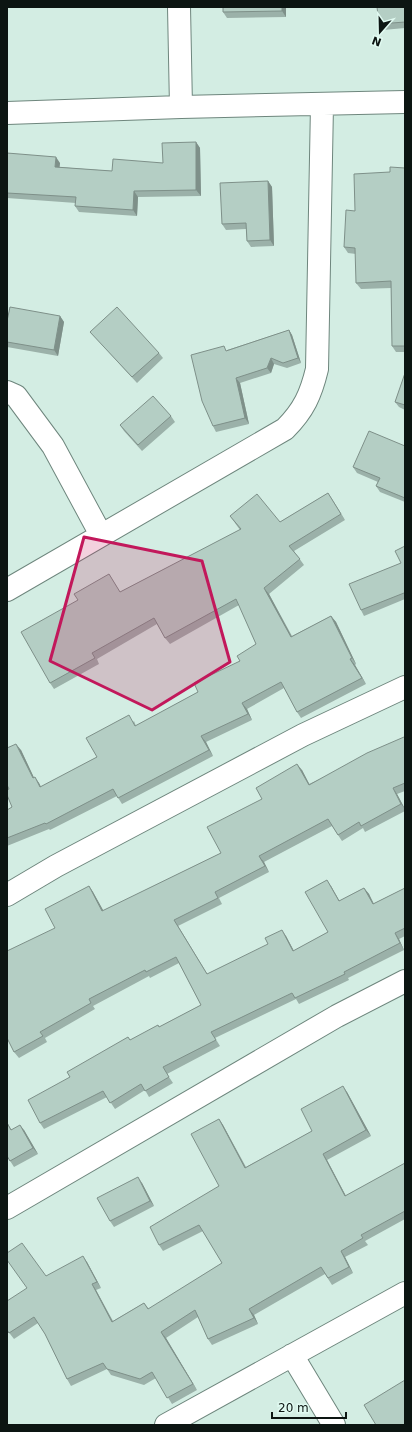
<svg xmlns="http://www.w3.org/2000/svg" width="412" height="1432" viewBox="0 0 412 1432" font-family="'DejaVu Sans',sans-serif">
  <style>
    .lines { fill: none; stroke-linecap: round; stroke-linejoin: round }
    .minor-casing { stroke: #6e867d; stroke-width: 24 }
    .minor { stroke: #fff; stroke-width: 22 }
    .wall { fill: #9bb1a9 }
    .shaded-wall { fill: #7e9089 }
    .building { fill: #b4cec4; stroke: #7e9089 }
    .marked { fill: #c2185b; fill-opacity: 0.2; stroke: #c2185b; stroke-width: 3; stroke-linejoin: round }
  </style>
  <rect width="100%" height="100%" fill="#d3ede3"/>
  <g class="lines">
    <g class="minor-casing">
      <path id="minor" d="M179,7L181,107
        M7,113L181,107L405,102
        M7,392L16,396L53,446L101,535
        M7,590L285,429C304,410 311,394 317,369L322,105
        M7,895L56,866L303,735L405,687
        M7,1208L337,1016L405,981
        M292,1355L334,1425
        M166,1425L405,1293"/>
    </g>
    <use href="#minor" class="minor"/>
  </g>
  <path class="wall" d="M223,7H286V17L227,18L223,12Z
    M405,7V28L383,30L379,24Z
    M405,137V352H396L392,346L391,288L361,289L356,283V254L348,253L344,247L355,211L390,172L405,168Z
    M196,142L200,148L201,196L138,197L137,216L79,212L75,206L76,203L7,198V153L60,163L59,167L112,171L163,163Z
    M268,181L272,187L274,246L251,247L247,241L246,229L226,230L222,224Z
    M60,316L64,322L58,356L7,347V321Z
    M289,330L292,335L301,363L287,368L274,364L271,373L240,383L249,424L216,432L213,426L227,350Z
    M90,332L159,353L163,358L137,383L95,337Z
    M405,373V410L399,407L395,402Z
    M171,416L175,422L142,451L124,431L120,425Z
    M405,446V502L380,492L376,486L378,482L357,473L353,467Z
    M328,493L345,520L294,551L304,565L269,594L292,636L331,616L336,622L356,664L355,665L366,684L301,718L297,712L284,688L247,709L252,720L206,742L213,756L122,804L117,796L50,830L49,829L7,846V810L12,807L9,789L21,750L34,778L39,783L41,787L97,757L134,721L136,726L198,692L240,661L256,644L239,605L170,644L165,638L157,624L97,659L99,664L54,689L50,683L78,600L109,574L120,592L240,530L230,516L280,522Z
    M405,546V599L364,616L361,610L401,563Z
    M405,738V791L397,794L405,809V811L365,832L363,828L342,841L332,826L264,862L269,872L219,898L222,904L178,926L207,974L286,936L294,951L328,932L331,886L339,901L364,888L369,894L373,904L405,888V936L399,939L404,950L348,978L349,980L299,1004L296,999L215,1038L220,1046L167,1074L173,1083L149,1097L145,1090L115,1109L107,1097L44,1129L40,1123L70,1077L128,1037L130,1040L159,1027L201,1005L179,963L150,978L149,976L93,1006L95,1009L45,1038L47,1042L19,1058L14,1052L55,928L89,886L93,892L103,911L221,853L262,799L302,770L309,784Z
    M347,1092L371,1136L327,1160L346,1196L405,1163V1219L365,1241L368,1245L345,1257L353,1273L332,1285L325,1274L254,1315L258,1324L212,1345L208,1339L198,1317L166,1338L197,1390L172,1404L156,1378L144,1385L111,1375L107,1369L71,1386L67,1379L45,1334L38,1323L14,1339L7,1330L46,1276L87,1262L101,1288L96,1290L113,1321L144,1303L149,1309L222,1263L203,1231L163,1251L159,1245L219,1186V1119L223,1125L246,1167L312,1131Z
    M7,1122L11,1129L24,1130L38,1154L14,1167L7,1156Z
    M142,1183L154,1206L114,1227L110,1221Z"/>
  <path class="shaded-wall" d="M282,7H286V17L282,11Z
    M196,142L200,148L201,196L196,190Z
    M56,157L60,163L59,173L55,167Z
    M268,181L272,187L274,246L270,240Z
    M134,191L138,197L137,216L133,210Z
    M60,316L64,322L58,356L54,350Z
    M289,330L292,335L301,363L298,358Z
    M271,358L274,364L271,373L267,368Z
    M236,378L240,383L249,424L245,418Z
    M328,493L332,499L345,520L341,514Z
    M264,588L269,594L295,643L291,637Z
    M331,616L336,622L356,664L352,658Z
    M350,659L355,665L366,684L362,678Z
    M242,703L247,709L252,720L248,714Z
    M201,736L206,742L213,756L209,750Z
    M16,744L21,750L37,784L33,778Z
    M297,764L302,770L313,791L309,785Z
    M35,777L39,783L44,793L40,787Z
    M393,788L397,794L405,809L401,804Z
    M259,856L264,862L269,872L265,866Z
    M327,880L331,886L343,907L339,901Z
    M89,886L93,892L107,917L102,911Z
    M364,888L369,894L377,910L373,904Z
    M174,920L178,926L211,980L207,974Z
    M282,930L286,936L297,957L293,951Z
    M395,933L399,939L404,950L400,943Z
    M343,1086L347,1092L371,1136L366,1130Z
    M219,1119L223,1125L249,1174L245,1168Z
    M20,1125L24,1130L38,1154L33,1148Z
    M323,1154L327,1160L349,1202L345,1196Z
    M138,1177L142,1183L154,1206L150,1201Z
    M341,1251L345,1257L353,1273L349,1267Z
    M83,1256L87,1262L101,1288L97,1282Z
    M92,1284L96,1290L116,1328L112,1322Z
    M249,1309L254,1315L258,1324L254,1318Z
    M161,1332L166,1338L197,1390L193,1384Z"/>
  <path class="building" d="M223,7H282V11L223,12Z
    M377,7H405V22L379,24Z
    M405,137V346H392L391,281L356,283L355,248L344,247L346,210L355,211L354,174L390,172V167L405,168Z
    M196,142V190L134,191L133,210L75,206L76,197L7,193V153L56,157L55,167L112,171L113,159L163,163L162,143Z
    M268,181L270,240L247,241L246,223L222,224L220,183Z
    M10,307L60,316L54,350L7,342V321Z
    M117,307L159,353L132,377L90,332Z
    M289,330L298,358L283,363L271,358L267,368L236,378L245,418L213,426L202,401L191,355L224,346L226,351Z
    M405,373V405L395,402Z
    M153,396L171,416L138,445L120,425Z
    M369,431L405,446V498L376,486L380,478L353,467Z
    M328,493L341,514L289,546L300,559L264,588L291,637L331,616L352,658L350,659L362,678L297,712L281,682L242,703L248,714L201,736L209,750L118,798L113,789L46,824L45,823L7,838V810L12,807L7,795V790L9,789L7,785V748L16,744L33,778L35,777L40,787L97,757L86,738L129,715L135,726L198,692L194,683L240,661L237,656L256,644L236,599L165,638L154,618L92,653L95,658L50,683L21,632L78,600L74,594L109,574L120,592L241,529L230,516L257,494L280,522Z
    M405,546V595L404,593L361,610L349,584L401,563L395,551Z
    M404,737L405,738V783L393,788L401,804L361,826L359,822L338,835L328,819L259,856L265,866L215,892L218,898L174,920L207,974L268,944L265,938L282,930L293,951L328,932L305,892L327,880L339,901L364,888L373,904L405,888V928L395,933L400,943L344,972L345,974L295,998L292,993L211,1032L216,1040L163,1067L169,1077L145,1091L141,1084L110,1103L103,1091L40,1123L28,1100L70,1077L67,1072L128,1037L130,1040L158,1025L159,1027L201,1005L176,957L146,972L145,970L89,999L91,1003L40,1032L43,1036L14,1052L7,1038V951L55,928L45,909L89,886L102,911L221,853L207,827L262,799L256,788L297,764L309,785L367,753Z
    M343,1086L366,1130L323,1154L345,1196L405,1163V1211L361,1235L363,1238L341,1251L349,1267L328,1278L321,1267L249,1309L254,1318L208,1339L195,1310L161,1332L193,1384L167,1398L152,1372L140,1379L107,1369L103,1363L67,1379L45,1334L34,1317L9,1333L7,1330V1301L27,1288L7,1260V1253L22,1243L46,1276L83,1256L97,1282L92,1284L112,1322L144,1303L148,1309L222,1263L199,1225L159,1245L150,1227L219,1186L191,1134L219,1119L245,1168L312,1131L301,1109Z
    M7,1123L11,1130L20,1125L33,1148L10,1161L7,1156Z
    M138,1177L150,1201L110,1221L97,1198Z
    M405,1380V1425H376L364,1405Z"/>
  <path class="marked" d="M84,537L202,561L230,662L152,710L50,661Z"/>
  <rect width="412" height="1432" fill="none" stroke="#0c1512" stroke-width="16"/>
  <g transform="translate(380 32) rotate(200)" stroke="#e0faf1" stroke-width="3" paint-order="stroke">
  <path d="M0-3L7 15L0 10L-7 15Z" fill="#0c1512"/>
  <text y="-6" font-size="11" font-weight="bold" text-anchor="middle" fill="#0c1512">N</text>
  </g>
  <path d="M272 1412v6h74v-6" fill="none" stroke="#0c1512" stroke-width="2"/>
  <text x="278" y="1412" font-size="12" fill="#0c1512" stroke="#e0faf1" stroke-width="3" paint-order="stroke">20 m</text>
</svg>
